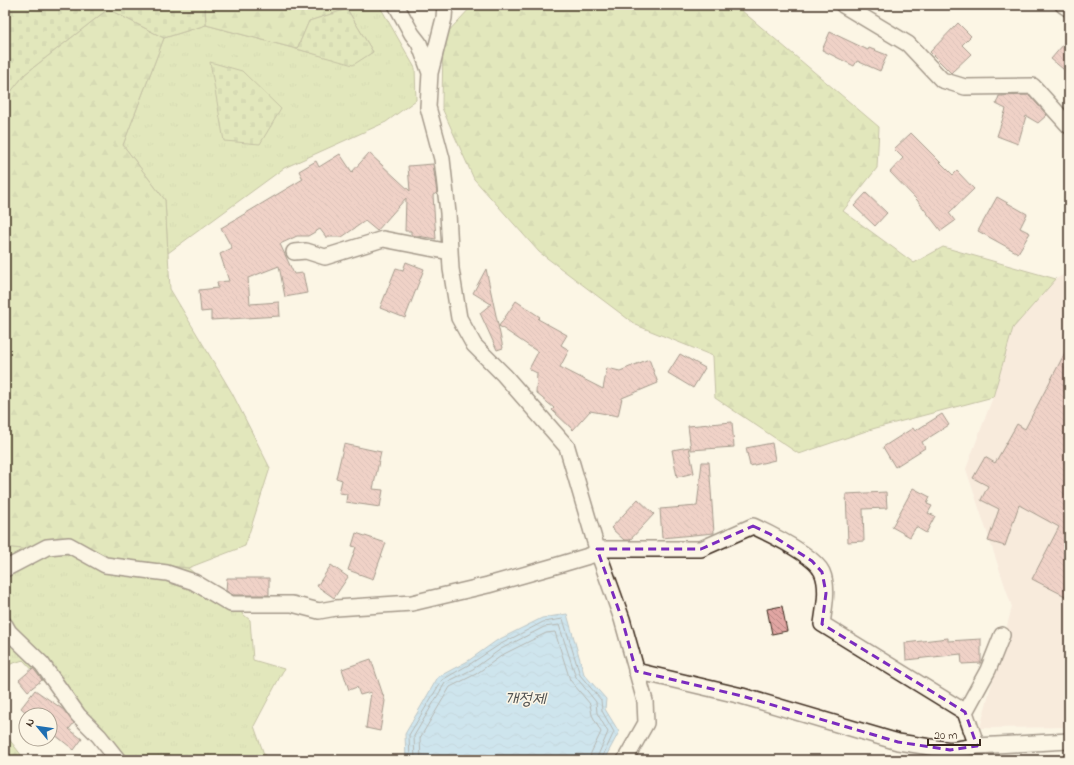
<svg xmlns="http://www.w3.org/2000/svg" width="1074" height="765" viewBox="0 0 1074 765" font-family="'Indie Flower','Poor Story',sans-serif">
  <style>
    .built { fill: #f4ddd1 }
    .grass { fill: url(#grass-tufts); stroke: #808054 }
    .forest { fill: url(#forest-firs); stroke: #808054 }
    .cemetery { fill: url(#cemetery-stones); stroke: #808054 }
    .water { fill: url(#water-waves); stroke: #738ea0 }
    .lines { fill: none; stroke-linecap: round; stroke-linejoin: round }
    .shore { stroke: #606c75; stroke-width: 1 }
    .building { fill: url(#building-back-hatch); stroke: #3b2a1e }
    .street-casing { stroke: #3b2a1e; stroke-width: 18 }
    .street { stroke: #fcf5e5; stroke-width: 15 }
    .marked { fill: none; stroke: #7b2cbf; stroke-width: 3; stroke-dasharray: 8 5; stroke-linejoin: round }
    .labels { text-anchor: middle; stroke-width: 3; stroke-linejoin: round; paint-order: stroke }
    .water-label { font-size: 17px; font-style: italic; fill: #525454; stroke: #fcf5e5 }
  </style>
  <defs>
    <pattern id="grass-tufts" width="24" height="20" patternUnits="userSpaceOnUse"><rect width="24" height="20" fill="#c4d68a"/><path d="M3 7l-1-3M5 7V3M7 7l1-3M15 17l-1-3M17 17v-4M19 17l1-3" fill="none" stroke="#a9b877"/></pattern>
    <pattern id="forest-firs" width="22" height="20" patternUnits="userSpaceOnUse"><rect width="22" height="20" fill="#c4d68a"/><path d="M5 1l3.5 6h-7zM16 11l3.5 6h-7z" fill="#a9b877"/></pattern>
    <pattern id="cemetery-stones" width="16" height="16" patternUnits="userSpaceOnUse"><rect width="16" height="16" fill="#c4d68a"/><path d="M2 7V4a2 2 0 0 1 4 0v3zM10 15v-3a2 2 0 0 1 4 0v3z" fill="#a9b877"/></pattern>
    <pattern id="water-waves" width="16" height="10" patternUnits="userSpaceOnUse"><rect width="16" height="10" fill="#98d0f7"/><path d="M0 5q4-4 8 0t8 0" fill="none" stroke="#84b3d3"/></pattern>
    <pattern id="building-back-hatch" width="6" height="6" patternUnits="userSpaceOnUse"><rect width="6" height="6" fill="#e1a6a3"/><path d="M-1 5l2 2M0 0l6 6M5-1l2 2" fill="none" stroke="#b88784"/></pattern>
  </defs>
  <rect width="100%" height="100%" fill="#fcf5e5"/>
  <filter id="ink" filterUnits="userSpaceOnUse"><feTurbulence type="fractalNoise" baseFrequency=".025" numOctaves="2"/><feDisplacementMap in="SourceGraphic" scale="8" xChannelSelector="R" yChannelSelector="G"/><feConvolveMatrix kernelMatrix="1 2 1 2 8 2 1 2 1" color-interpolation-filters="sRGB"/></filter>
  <g filter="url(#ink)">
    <path class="built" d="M1069,272V727L980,728L1012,607L966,469L993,397L1013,328L1056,279Z"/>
    <path class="grass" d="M358,5H379L415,68L416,100L386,122L284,168L168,253L165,200L123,145L164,38L206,25L353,64L373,52L347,9Z
      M5,547L188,568L250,620L253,660L284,669L254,726L266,760H118L23,660L5,666Z"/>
    <path class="forest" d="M205,5H358V6L309,21L297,49L206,25Z
      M473,5H735L879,127L877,168L843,211L914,263L943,247L1056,279L1013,328L993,397L872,429L799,454L715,398L713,356L636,325L539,252L474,179L442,108L443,37Z
      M108,9L164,38L123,145L165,200L170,289L232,393L270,468L245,546L188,568L5,547V99L25,74Z
      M5,734L25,760H5Z"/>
    <path class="cemetery" d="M5,5H205L206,25L164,38L108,9L25,74L5,99Z
      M347,9L373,52L353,65L297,49L309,21Z
      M210,62L242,71L281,109L260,144L224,141Z"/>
    <path class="water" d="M567,614L584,674L606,699L605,709L619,732L604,760H406L405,734L438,677L468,661L496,641L542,618Z"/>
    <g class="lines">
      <path class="shore" d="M410,760L409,735L442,680L470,664L499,645L543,622L563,619L580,675L601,700L602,711L614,732L601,760
        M415,760L414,736L445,683L473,669L501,649L544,627L559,625L576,677L596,702L597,713L608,732L596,760
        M421,760L420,738L450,687L476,674L504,654L546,633L555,632L570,680L590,704L592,715L601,732L591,753L590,760"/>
    </g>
    <path class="building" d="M958,23L971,36L962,45L971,54L951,73L930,52Z
      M830,32L868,50L869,48L887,55L880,71L857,61L854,66L822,50Z
      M1069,38V74L1051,59Z
      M1029,95L1047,115L1038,123L1026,116L1018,144L997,136L1006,109L996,104L999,96Z
      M911,133L953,175L957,171L974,189L949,213L955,221L941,231L917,200L890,172L903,158L894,149Z
      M369,153L410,191L408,166L433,164L437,193L433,195L436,239L411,235V231H405L406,198L377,231L365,221L342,237H326L320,229L308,236H297L280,244L294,274L303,273L307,293L285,297L279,266L248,278L250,304L279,302L280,316L211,320V311L201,312L199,290L218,288L217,282L229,281L220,254L232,248L221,228L303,179L299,171L316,161L319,167L340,154L352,172Z
      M866,193L887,213L875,226L854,206Z
      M997,197L1027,214L1020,228L1030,233L1018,253L978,231Z
      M406,262L424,269L405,318L380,308L396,268L403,270Z
      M486,269L503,348L497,350L480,313L491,304L473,293Z
      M516,301L540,317L538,319L567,335L561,345L569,350L560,367L603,389L607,368L620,371L649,359L658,383L622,398L618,416L590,411L573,430L552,410L554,408L536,393L537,373L529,369L538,352L499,326Z
      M1069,345V598L1032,579L1059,527L1019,505L1005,546L988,541L999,509L981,500L988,486L973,478L985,457L995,463L1017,424L1025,429Z
      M680,354L705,368L693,388L668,373Z
      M942,414L949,425L922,442L925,448L895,467L883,447L913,428L915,431Z
      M732,422L734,447L691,450L688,426Z
      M772,443L775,460L750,466L746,448Z
      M344,444L381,452L373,489L383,490L380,507L346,502L347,494L339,493L342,480L336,478Z
      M689,447L694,473L677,477L672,450Z
      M702,462H709L714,533L662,538L660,509L697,506Z
      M913,488L930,497L927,504L932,506L928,513L935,516L926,533L916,527L910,537L892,527Z
      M886,492L887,508L863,509L864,541L848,542L846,494Z
      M638,499L654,514L630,540H624L611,528Z
      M356,533L386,543L373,579L348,570L356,547L352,546Z
      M331,565L348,577L334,598L317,586Z
      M227,578H269V595H233L226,591Z
      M782,606L787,631L772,634L767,609Z
      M948,638V641L981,639V663L962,664L961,654L906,660L905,643Z
      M371,659L385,701L380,731L366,728L371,692L360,695L357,687L349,690L342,669Z
      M33,668L42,680L28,691L19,680Z
      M35,690L64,710L74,723L69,729L82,739L74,750L50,731V715H29L21,708Z"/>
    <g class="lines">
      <g class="street-casing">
        <path id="street" d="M396,5L412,34L419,43L430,73L428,107L442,159L448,213L451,269L459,318L474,345L504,375L567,447L597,549H701L753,526C770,534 814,555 822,572C829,588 824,608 822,624L965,712
          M843,5L908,44L942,80L965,87L1033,86L1069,126
          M1063,5L1069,9
          M430,73L444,18L445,5
          M294,252L306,251L325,257L383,239L450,252
          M5,569L47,547L69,545L105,565L167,573L194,582L231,604H292L319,611L336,608L412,603L488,585L555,566L592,555L597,549L622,619L645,701L646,723L625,760
          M5,625L9,632L42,664L78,715L99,736L118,760
          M1002,635L988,670L965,712L977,746L1069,741
          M636,671L742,696L898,742L950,750L977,746"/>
      </g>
      <use href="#street" class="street"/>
    </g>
  </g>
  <path d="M0 0H1074V765H0ZM753,526L770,534L812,561L822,572L826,593L822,624L965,712L977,746L950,750L898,742L742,696L636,671L622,619L597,549H701Z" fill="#fcf5e5" fill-opacity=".55" fill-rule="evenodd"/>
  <path class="marked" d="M753,526L770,534L812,561L822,572L826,593L822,624L965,712L977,746L950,750L898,742L742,696L636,671L622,619L597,549H701Z"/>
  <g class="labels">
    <g class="water-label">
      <text x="525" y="704">개정제</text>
    </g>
  </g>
  <rect width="1074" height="765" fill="none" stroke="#fcf5e5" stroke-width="20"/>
  <rect x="10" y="10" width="1054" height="745" fill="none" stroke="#3b2a1e" stroke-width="1.5" filter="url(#ink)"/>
  <g transform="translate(38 727) rotate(299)"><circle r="19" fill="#fcf5e5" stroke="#afa495"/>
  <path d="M0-3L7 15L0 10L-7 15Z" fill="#1f6fb2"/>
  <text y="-6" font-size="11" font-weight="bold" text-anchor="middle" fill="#3b2a1e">N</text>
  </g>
  <path d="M928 739v6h52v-6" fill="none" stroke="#3b2a1e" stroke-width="2"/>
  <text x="934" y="739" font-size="12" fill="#3b2a1e" stroke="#fcf5e5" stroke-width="3" paint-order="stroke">20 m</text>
</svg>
